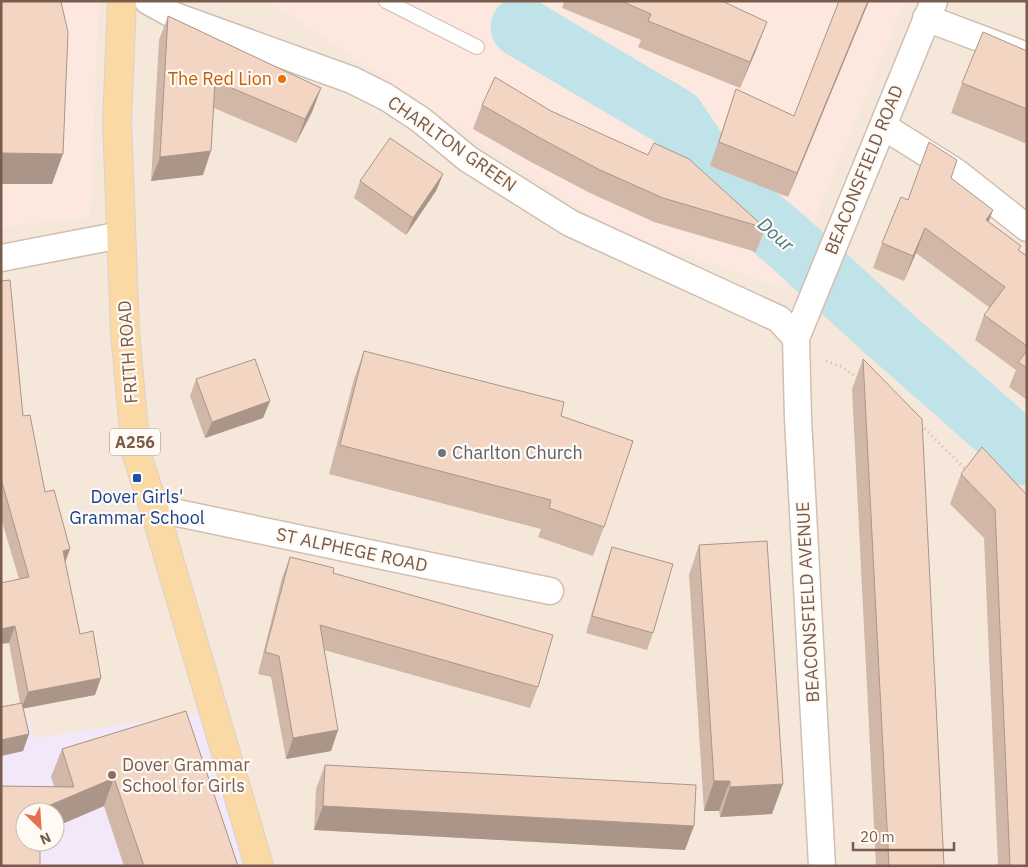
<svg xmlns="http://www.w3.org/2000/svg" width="1028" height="867" viewBox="0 0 1028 867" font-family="'IBM Plex Sans',sans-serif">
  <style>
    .residential { fill: #f5e8da; fill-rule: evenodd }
    .commercial { fill: #fde8e0 }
    .education { fill: #f3e8fa; fill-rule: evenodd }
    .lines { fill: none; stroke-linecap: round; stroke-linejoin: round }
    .river { stroke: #bfe3e8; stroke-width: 61 }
    .lane-casing { stroke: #d1beb0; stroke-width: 16 }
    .street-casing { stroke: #d1beb0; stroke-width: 29 }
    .primary-casing { stroke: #dad1cd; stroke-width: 30 }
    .path { stroke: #d9b8a5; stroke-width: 3; stroke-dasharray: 1 4; stroke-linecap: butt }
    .lane { stroke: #fff; stroke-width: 14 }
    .street { stroke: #fff; stroke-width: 26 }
    .primary { stroke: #fbd9a5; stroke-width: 28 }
    .wall { fill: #d1b7a8 }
    .shaded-wall { fill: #aa9588 }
    .building { fill: #f3d5c3; stroke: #aa9588 }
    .food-dot { fill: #e8710a; stroke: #fffaf3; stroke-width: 2 }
    .worship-dot { fill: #6b7280; stroke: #fffaf3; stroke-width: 2 }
    .transit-dot { fill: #1a4fb4; stroke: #fffaf3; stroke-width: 2 }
    .education-dot { fill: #8d6e63; stroke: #fffaf3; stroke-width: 2 }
    .labels { text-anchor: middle; stroke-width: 4.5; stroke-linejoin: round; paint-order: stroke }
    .shield { fill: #fffaf3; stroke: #a28b7f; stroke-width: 1 }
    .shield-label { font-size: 16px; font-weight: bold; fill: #7a5c4d }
    .food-label { font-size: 18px; fill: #c56008; stroke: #fffaf3; text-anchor: end }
    .street-label { font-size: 18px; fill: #7a5c4d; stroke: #fffaf3 }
    .worship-label { font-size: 18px; fill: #5b616d; stroke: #fffaf3; text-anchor: start }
    .transit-label { font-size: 18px; fill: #164399; stroke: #fffaf3 }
    .education-label { font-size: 18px; fill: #785e54; stroke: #fffaf3; text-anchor: start }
    .water-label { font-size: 19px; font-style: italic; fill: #437c86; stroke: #fffaf3 }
  </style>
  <rect width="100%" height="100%" fill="#fdf6ec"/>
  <path class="residential" d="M1,1H1027V866H1ZM25,812H55V842H25Z"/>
  <path class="commercial" d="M1,1H99L90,217L1,227Z
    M269,1H905L786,289L608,228Z"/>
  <path class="education" d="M203,713L250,866H1V716L27,715L35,738ZM25,812H55V842H25Z"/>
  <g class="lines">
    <path class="river" d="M521,27L675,118L719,184L785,239L886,331L1027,455"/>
    <g class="lane-casing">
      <path id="lane" d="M386,1L477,47"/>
    </g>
    <g class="street-casing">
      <path id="street" d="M148,1L175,16L352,80L386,97L421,120L468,159L570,223L779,319L796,338
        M926,18L1027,56
        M883,126L956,172L1027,228
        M1,258L121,235
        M154,508L550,591
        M822,866L798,419L796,338L934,1"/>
    </g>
    <g class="primary-casing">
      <path id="primary" d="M122,1L117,121L125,333L136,452L154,508L259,866"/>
    </g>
    <path class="path" d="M826,361L842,367L860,380
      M921,425L968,472"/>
    <use href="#lane" class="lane"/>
    <use href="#street" class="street"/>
    <use href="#primary" class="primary"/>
  </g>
  <path class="wall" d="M561,1H722L757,48L740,88L638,47L641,40L562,8L564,2Z
    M869,1L788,197L710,166L736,89L794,116Z
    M168,16L321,88L312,112L296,143L214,108L203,175L151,181L159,40Z
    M1027,51V144L951,113L962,83Z
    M482,105L551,111L765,228L756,252L654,222L590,193L531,162L473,129Z
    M443,174L436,191L406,235L354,198L360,181Z
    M951,178L989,222L1019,250L1027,256V400L1009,387L1016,370L975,340L984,315L990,308L916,253L904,281L873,268L882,243L908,200Z
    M1,281L23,416L65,562L80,634L95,695L23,708L29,734L23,751L1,756V707L20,703L9,643L19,579L1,518Z
    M364,351L561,416L604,527L593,556L538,537L541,529L329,474L354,379Z
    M863,359L944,866H876L852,389Z
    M196,379L270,401L263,418L205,438L190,396Z
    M961,474L1027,495V866H998L984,538L950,504Z
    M699,545L772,814L720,817L719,811H704L689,575Z
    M612,547L653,633L647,650L586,633L606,564Z
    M290,557L333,573L538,687L530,708L324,650L338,730L331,751L286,759L271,677L258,674L282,578Z
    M186,711L238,866H124L104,806L55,827V812H25V842H40V866H1V786H54L51,777L62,749Z
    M325,765L685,850L314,830L316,789Z"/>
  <path class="shaded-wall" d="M868,1H869L788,197L797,173Z
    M767,22L757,48L740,88L750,62Z
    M321,88L312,112L296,143L305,119Z
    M211,151L203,175L151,181L160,157Z
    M1,153L63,154L52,184H1Z
    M443,174L436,191L406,235L413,218Z
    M993,210L984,235L986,220Z
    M925,228L916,253L904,281L913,256Z
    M270,401L263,418L205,438L212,422Z
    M70,549L64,566L63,551Z
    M15,626L9,643L1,644V629Z
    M101,678L95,695L21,709L28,692Z
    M338,730L331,751L286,759L293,738Z
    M29,734L23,751L1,756V740Z
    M114,778L104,806L55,827V812H40L41,809Z
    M714,781H730L719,811H704Z
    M783,784L772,814L720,817L730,787Z
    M323,806L694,826L685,850L314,830Z"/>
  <path class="building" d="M1,1H61V2L68,32L63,154L1,153Z
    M621,1H722L767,22L750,62L648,21L651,14Z
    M839,1H868L797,173L719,142L736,89L794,116Z
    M168,16L321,88L305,119L215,81L211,151L160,157Z
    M983,32L1027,51V109L962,83Z
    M495,77L551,111L648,155L654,143L689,159L765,228L663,198L598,169L540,138L482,105Z
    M390,138L443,174L413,218L360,181Z
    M929,142L957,160L951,178L993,210L986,220L1021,246L1018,250L1027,256V346L984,315L1005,287L925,228L913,256L882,243L901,197L908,200Z
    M10,280L23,416L30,415L45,492L54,490L70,549L63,551L80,634L93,631L101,678L28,692L15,626L1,629V583L29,577L1,479V281Z
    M364,351L564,402L561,416L633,441L604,527L549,508L551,500L340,445Z
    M1027,351V368L1018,362Z
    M255,359L270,401L212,422L196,379Z
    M863,359L922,419L944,866H889Z
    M982,447L1027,495V866H1010L995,509L961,474Z
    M767,541L783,784L730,787V781H714L699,545Z
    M612,547L673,564L653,633L592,616Z
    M290,557L334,568L333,573L553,635L538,687L320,625L338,730L293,738L279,656L265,652Z
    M22,703L29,734L1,740V707Z
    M186,711L238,866H144L114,778L41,809V812H25V842H40V866H1V786L74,787L62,749Z
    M325,765L696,785L694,826L323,806Z"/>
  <circle class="food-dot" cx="282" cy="79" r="5"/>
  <circle class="worship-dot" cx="442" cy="453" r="5"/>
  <rect class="transit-dot" x="132" y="473" width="10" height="10" rx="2.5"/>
  <circle class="education-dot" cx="112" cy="775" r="5"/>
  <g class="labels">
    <rect class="shield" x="110" y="428.5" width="50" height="27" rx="4"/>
    <g class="shield-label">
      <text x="135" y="448">A256</text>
    </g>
    <g class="food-label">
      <text x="272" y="85">The Red Lion</text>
    </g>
    <g class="street-label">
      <text transform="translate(452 144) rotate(35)" y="6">CHARLTON GREEN</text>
      <text transform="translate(864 170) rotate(-68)" y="6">BEACONSFIELD ROAD</text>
      <text transform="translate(128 352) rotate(-94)" y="6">FRITH ROAD</text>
      <text transform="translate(352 550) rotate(12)" y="6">ST ALPHEGE ROAD</text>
      <text transform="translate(808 602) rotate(-93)" y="6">BEACONSFIELD AVENUE</text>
    </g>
    <g class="worship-label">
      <text x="452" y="459">Charlton Church</text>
    </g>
    <g class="transit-label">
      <text x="137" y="503">Dover Girls'<tspan x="137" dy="21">Grammar School</tspan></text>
    </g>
    <g class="education-label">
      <text x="122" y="771">Dover Grammar<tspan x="122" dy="21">School for Girls</tspan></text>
    </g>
    <g class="water-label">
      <text transform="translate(776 234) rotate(41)" y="7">Dour</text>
    </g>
  </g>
  <rect width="1028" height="867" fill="none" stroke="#7a5c4d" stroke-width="5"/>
  <g transform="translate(40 827) rotate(155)"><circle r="24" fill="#fffaf3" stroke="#cabbb1"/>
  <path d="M0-4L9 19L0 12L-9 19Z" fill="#e76f51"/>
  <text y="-8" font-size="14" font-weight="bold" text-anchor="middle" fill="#7a5c4d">N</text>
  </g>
  <path d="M853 842v8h101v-8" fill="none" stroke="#7a5c4d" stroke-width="2.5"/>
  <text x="860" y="842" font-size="15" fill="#7a5c4d" stroke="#fffaf3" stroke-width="4" paint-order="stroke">20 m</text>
</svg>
